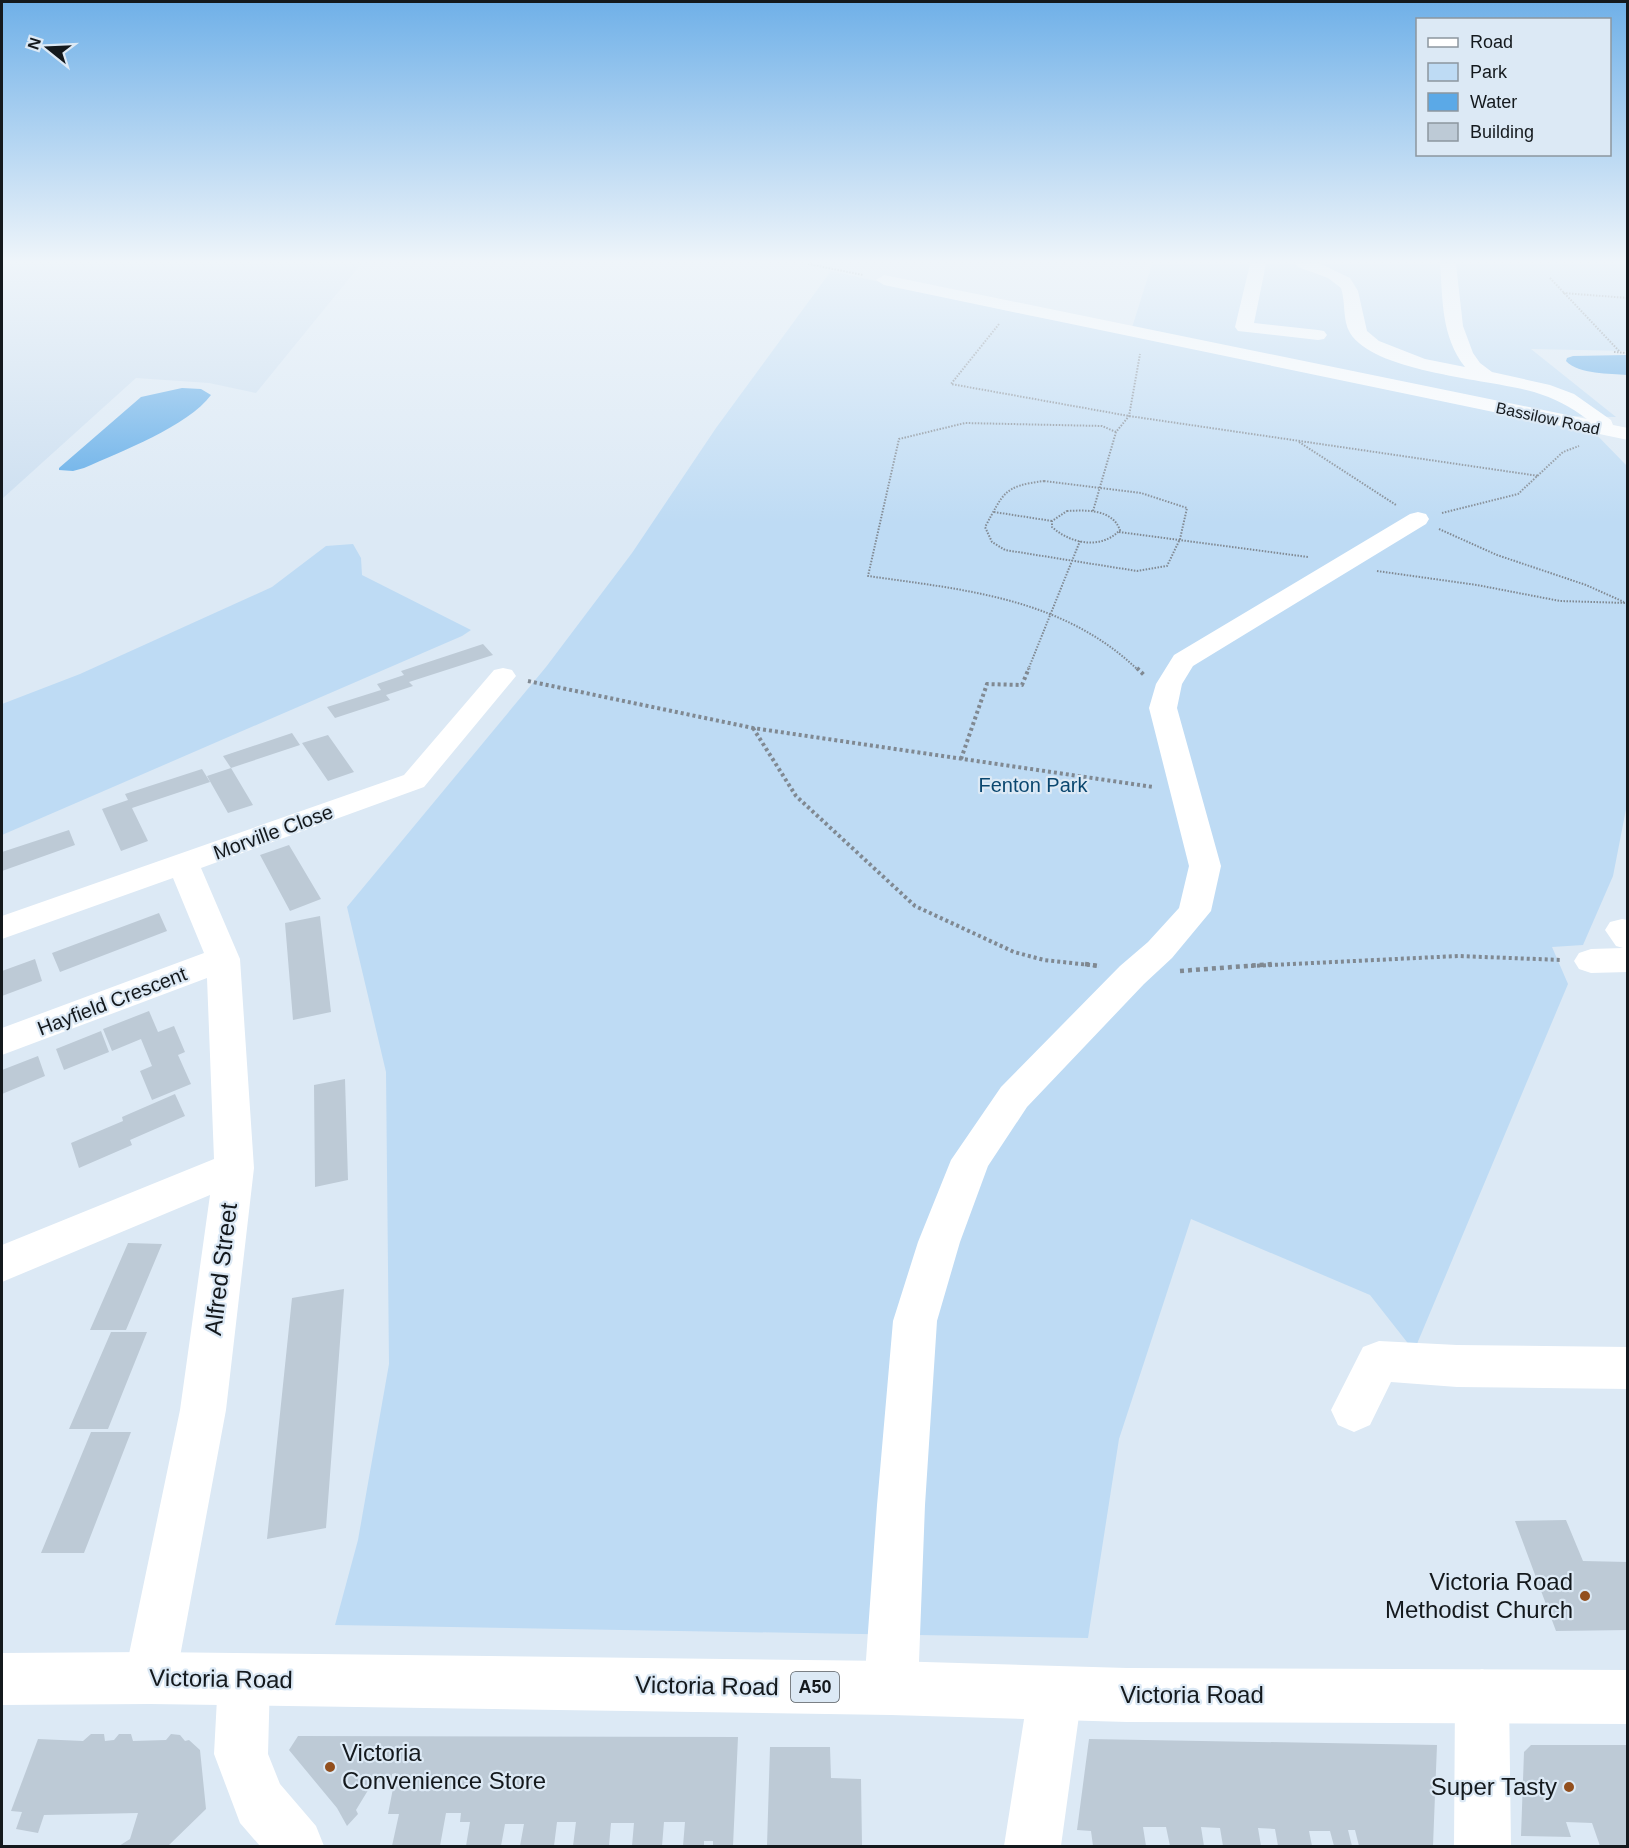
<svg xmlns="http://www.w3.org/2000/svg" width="1629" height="1848" viewBox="0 0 1629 1848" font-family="Arial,sans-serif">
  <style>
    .built { fill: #cbdef0 }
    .green { fill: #bedbf4 }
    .water { fill: #5ba9e7 }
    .building { fill: #bdcad6 }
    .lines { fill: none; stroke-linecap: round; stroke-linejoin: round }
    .path-far2 { stroke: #808992; stroke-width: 2; stroke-dasharray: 1.5 1.5; stroke-linecap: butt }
    .path-far1 { stroke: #808992; stroke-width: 4; stroke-dasharray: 3 3; stroke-linecap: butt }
    .path { stroke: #808992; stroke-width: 4.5; stroke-dasharray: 4 4; stroke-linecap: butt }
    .minor { fill: #fff; fill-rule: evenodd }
    .major { fill: #fff; fill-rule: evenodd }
    .poi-dot { fill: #924f1e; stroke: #dce9f5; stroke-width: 2 }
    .labels { text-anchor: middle; stroke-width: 4.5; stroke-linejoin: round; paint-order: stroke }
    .far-street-label { font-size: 16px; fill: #14191d; stroke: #dce9f5 }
    .shield { fill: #dce9f5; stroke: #50575e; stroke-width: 1.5 }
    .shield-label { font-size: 18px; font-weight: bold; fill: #14191d }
    .park-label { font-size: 20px; fill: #0b476f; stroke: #dce9f5 }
    .street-label { font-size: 20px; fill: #14191d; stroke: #dce9f5 }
    .near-street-label { font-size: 24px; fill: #14191d; stroke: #dce9f5 }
    .near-poi-label { font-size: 24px; fill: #14191d; stroke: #dce9f5; text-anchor: end }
  </style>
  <rect width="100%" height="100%" fill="#dce9f5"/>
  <path class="built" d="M2,264H361L256,393L209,383L136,378L2,499Z"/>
  <path class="green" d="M1152,264H1627V351L1531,349L1616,417L1562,416L1589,427L1627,466L1628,799L1613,876L1583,945L1552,947L1568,984L1414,1351L1370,1295L1191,1219L1119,1439L1088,1638L335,1625L358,1540L389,1364L386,1072L347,907L546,667L632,553L716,428L831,271L1027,315L1130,334Z
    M353,544L361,558L362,575L471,630L462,636L2,835V704L80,674L272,587L326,546Z"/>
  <path class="water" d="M1627,355V375C1610,373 1579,375 1566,361L1567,358L1573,356Z
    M182,388L201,389L211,395C188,426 120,452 84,468L73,471L59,470V468L141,397Z"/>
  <path class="building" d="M483,644L493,655L409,682L413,686L386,695L390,700L335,718L327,707L381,690L377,684L404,675L401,671Z
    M292,733L300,745L231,768L223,756Z
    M328,735L354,772L328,781L302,743Z
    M231,768L253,805L228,813L207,776Z
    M202,769L210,782L132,808L148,841L121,851L102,809L128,800L125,794Z
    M69,830L75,845L2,871V852Z
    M289,845L321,899L290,911L260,855Z
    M159,913L167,931L60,972L52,953Z
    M320,916L331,1012L293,1020L285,923Z
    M35,959L42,981L2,996V971Z
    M149,1011L158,1032L174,1026L185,1052L178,1055L191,1084L152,1100L140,1071L152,1066L141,1039L112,1051L103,1029Z
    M101,1031L109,1052L64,1070L56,1049Z
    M38,1056L45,1076L2,1094V1070Z
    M345,1079L348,1180L315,1187L314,1085Z
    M175,1094L185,1116L130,1140L132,1145L79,1168L71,1143L123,1121L122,1117Z
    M128,1243L162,1244L126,1330H90Z
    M344,1289L326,1528L267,1539L292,1298Z
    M111,1332H147L108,1429H69Z
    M91,1432H131L84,1553H41Z
    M1566,1520L1583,1561L1628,1562V1630L1556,1631L1515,1521Z
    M91,1734H104L105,1741L114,1740L119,1734H131L133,1741L166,1740L171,1734L180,1735L185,1741L189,1740L200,1750L206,1809L168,1846H119L130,1839L138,1813L44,1815L38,1833L16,1829L22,1812L11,1811L38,1739L83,1741Z
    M298,1736L738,1737L733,1846H713V1841H704V1846H683L685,1822H664L662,1846H632L634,1823H611L609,1846H573L576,1822H557L554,1846H520L524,1824H505L501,1846H466L470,1822H460L461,1813H446L440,1846H392L399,1814H388L396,1773L392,1774L391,1783L373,1782L356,1810L358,1814L347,1826L337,1808L289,1750Z
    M1089,1739L1437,1745L1433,1846H1359L1355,1830H1348L1352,1846H1334L1330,1831H1309L1312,1846H1278L1275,1829L1258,1828L1261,1846H1223L1220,1828L1201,1827L1204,1846H1170L1166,1827H1143L1146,1846H1093L1091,1831L1077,1830Z
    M1531,1745H1628V1846H1600L1592,1823L1566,1822L1571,1837L1521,1836L1524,1752Z
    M770,1747H830L831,1778L861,1779L862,1845L767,1846Z"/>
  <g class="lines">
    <path class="path-far2" d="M808,264L863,275
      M1550,278L1620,352
      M1563,293L1628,298
      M999,324L951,384L1129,416L1539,476
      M1614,352L1628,353
      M1116,432L1102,426L965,423L899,439L868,576C966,590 1063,598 1138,670
      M1299,442L1396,505
      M1044,481L1141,493L1187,508L1180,539L1167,566L1137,571L1005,550L992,542L985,527C1004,493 1003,486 1044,481Z
      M1067,511C1087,510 1112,509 1120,530C1101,550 1071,544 1052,527V521Z
      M1093,511L1116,432L1129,416L1140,354
      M994,512L1052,521
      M1442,513L1518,494L1563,452L1579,446
      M1439,529L1497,555L1586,585L1624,602
      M1119,532L1308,557
      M1377,571L1477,585L1560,601L1627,603
      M1028,670L1080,541"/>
    <path class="path-far1" d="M1137,668L1145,676
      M528,681L753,728L1153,787
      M753,728L796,796L915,906L1014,952L1044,960L1099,966
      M961,759L987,684L1022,685L1029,668
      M1251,966L1458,956L1562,960"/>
    <path class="path" d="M1085,964L1099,966
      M1180,971L1273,964"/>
    <path class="minor" d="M1250,264H1266L1254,323L1318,330L1324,331L1327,335L1324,339L1318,340L1238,331L1235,327Z
      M1296,264H1321L1350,278L1358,291L1367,331L1379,341L1425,359L1465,367C1441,336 1443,301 1440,264H1456L1463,326L1473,353L1480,363L1492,372L1550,385L1574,394L1611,420L1613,425L1628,428V440L884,285L876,280L884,275L1587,419C1571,407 1554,398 1534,392C1490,379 1375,373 1350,333C1342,319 1346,303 1341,288L1328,278L1298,267Z
      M1418,512L1426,514L1429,519L1426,524L1193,666L1182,684L1177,708L1221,866L1211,911L1172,958L1144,984L1027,1107L988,1166L960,1242L937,1321L925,1505L918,1688L910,1707L891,1715L872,1707L864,1688L877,1505L893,1321L918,1242L951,1160L1001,1087L1120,966L1148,942L1179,908L1189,866L1149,708L1156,684L1174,655L1410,514Z
      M503,668L512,670L516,676L424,787L201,868L240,959L254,1168L226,1410L176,1678L169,1697L150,1704L131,1697L124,1678L180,1410L210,1195L2,1282V1245L214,1159L207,978L2,1055V1028L204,953L173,878L2,939V916L404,775L494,670Z
      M1622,919L1628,920V972L1591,973L1579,969L1574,961L1579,953L1591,949L1623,948L1616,946L1605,930L1610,922Z
      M1379,1341L1457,1345L1628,1347V1389L1457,1387L1391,1382L1370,1425L1354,1432L1338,1425L1331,1410L1363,1347Z
      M244,1654L263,1661L270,1680L268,1754L280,1784L316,1826L324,1846H260L240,1823L214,1754L218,1680L225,1661Z
      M1055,1667L1074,1675L1082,1694L1061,1846H1004L1028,1694L1036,1675Z
      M1482,1669L1501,1677L1509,1696L1511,1846H1454L1455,1696L1463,1677Z"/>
    <path class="major" d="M150,1652L891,1661L1127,1668L1628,1670V1724L1127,1722L891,1715L150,1704L2,1705V1653Z"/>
  </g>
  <linearGradient id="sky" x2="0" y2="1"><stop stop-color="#6fb0e8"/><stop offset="0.5" stop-color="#eff5fa"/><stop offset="1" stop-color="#eff5fa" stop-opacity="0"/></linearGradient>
  <rect width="1629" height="523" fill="url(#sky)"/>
  <g class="poi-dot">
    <circle cx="1585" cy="1596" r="6"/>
    <circle cx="330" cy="1767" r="6"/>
    <circle cx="1569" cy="1787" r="6"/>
  </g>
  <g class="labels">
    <g class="far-street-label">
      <text transform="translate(1548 418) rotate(12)" y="6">Bassilow Road</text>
    </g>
    <rect class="shield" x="791" y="1672" width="48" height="30" rx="4.5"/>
    <g class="shield-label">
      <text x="815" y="1693">A50</text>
    </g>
    <g class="park-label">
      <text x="1033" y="792">Fenton Park</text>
    </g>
    <g class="street-label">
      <text transform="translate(273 832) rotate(-20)" y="7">Morville Close</text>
      <text transform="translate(112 1001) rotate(-21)" y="7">Hayfield Crescent</text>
    </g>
    <g class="near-street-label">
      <text transform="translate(221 1269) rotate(-83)" y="8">Alfred Street</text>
      <text transform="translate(221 1679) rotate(1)" y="8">Victoria Road</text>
      <text transform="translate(707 1686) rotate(1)" y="8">Victoria Road</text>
      <text x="1192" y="1703">Victoria Road</text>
    </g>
    <g class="near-poi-label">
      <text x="1573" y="1590">Victoria Road<tspan x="1573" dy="28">Methodist Church</tspan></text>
      <text x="342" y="1761" text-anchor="start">Victoria<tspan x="342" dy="28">Convenience Store</tspan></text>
      <text x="1557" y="1795">Super Tasty</text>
    </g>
  </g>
  <rect width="1629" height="1848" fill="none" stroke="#14191d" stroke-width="6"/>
  <rect x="1416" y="18" width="195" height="138" fill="#dce9f5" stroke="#8c969f" stroke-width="1.5"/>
  <rect x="1428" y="38" width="30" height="9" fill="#ffffff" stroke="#8c969f" stroke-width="1.5"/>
  <text x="1470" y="48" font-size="18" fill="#14191d">Road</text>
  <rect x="1428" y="63" width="30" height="18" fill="#bedbf4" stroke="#8c969f" stroke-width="1.5"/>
  <text x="1470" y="78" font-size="18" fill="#14191d">Park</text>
  <rect x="1428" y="93" width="30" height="18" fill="#5ba9e7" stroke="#8c969f" stroke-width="1.5"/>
  <text x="1470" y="108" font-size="18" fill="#14191d">Water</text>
  <rect x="1428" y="123" width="30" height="18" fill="#bdcad6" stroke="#8c969f" stroke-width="1.5"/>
  <text x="1470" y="138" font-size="18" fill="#14191d">Building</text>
  <g transform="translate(48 48) rotate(288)" stroke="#dce9f5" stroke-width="4.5" paint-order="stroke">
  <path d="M0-4.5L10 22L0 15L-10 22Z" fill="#14191d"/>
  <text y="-9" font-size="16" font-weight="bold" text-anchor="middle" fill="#14191d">N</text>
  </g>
</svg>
